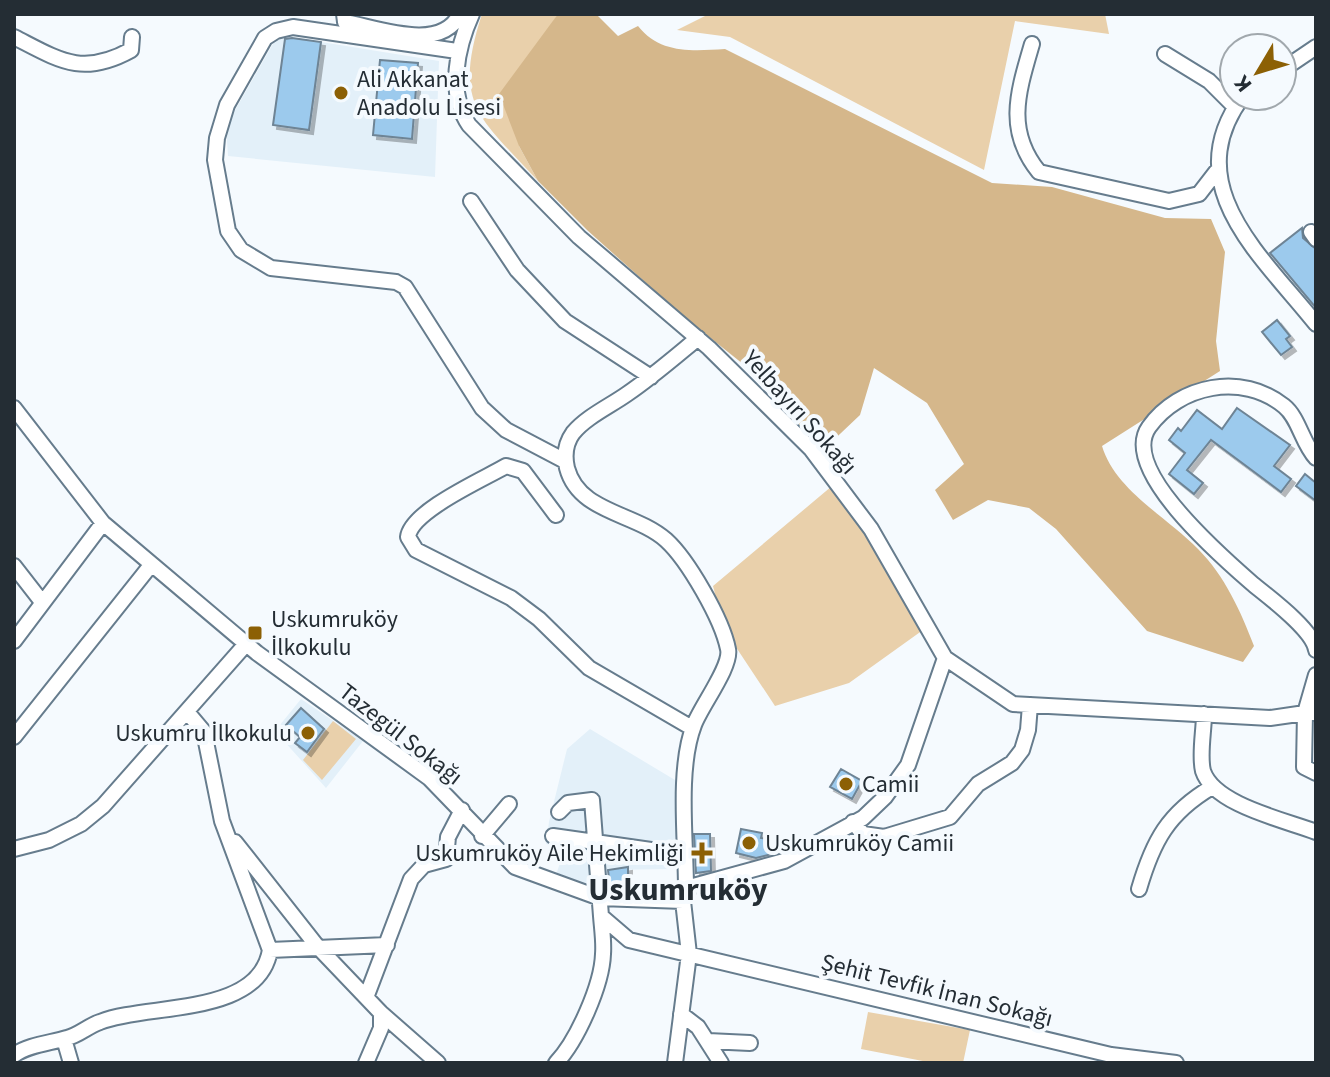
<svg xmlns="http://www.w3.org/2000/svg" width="1330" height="1077" viewBox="0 0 1330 1077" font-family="'Source Sans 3',sans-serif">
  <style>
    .built { fill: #e3f0f9 }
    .green { fill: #e9d0ab }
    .forest { fill: #d5b78b }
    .building { fill: #9ccaed; stroke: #6e8495; stroke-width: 2; filter: url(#shadow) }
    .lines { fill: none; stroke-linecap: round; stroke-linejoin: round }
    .minor-casing { stroke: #667c8d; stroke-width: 18 }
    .minor { stroke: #fff; stroke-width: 14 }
    .poi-dot { fill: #8c6005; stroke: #f5fafe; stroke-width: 3 }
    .labels { text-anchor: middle; stroke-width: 8; stroke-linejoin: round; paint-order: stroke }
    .poi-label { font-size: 24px; fill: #242d34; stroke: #f5fafe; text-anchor: start }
    .street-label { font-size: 24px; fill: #242d34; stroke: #f5fafe }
    .district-label { font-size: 32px; font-weight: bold; fill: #242d34; stroke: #f5fafe }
  </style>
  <defs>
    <filter id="shadow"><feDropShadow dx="4" dy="4" stdDeviation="0" flood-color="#0004"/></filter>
  </defs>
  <rect width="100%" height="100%" fill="#f5fafe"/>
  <path class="built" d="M278,35L439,61L435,177L228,156L226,126Z
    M301,699L363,741L326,788L275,731Z
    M590,729L680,783L681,844L672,869L608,870L610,886L604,888L556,875L565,848L546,844L549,822L567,749Z"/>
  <path class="green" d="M482,14H558L550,27L519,146L538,181C480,117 452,106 482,14Z
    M709,14H1105L1109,34L1015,21L984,170L730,37L677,30Z
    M832,486L878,553L923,630L849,683L775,706L724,629L713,586Z
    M333,721L356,739L322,780L303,760Z
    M868,1012L970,1030L963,1063H933L861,1049Z"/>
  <path class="forest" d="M558,14H596L618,36L638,26C660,54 692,51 725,49L992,183L1052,187L1165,218L1211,219L1225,252L1216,341L1220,371L1102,446C1115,490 1167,517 1198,549C1225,576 1241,612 1254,646L1243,662L1147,631L1056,529L1029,508L988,500L953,520L935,490L964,464L927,403L874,368L860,415L822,451L758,376L683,316L587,230L538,181L519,146L499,94Z"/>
  <path class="building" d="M292,38L321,42L309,130L273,125L285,39Z
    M380,60L418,63L412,139L373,135Z
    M1302,228L1303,238L1316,249V308L1270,253Z
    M1277,320L1290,336L1286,339L1292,347L1281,355L1262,332Z
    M1237,408L1290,445L1274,466L1291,479L1281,492L1211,440L1187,470L1203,483L1194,494L1169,474L1185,453L1169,440L1178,428L1181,431L1197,410L1222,429Z
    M1305,474L1316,483V501L1296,486Z
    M301,708L324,729L307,752L295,743L300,737L286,725Z
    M841,769L862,781L852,799L830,787Z
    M741,829L762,833L761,838L783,841L780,852L756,858L736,853Z
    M694,834H710L711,871L696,873Z
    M628,867V885L610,886L608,870Z"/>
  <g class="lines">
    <g class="minor-casing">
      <path id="minor" d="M344,14L345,22C378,28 441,53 460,14
        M472,14C457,47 447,93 469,125L579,237L709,348L811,449L871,529L945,658L1013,704L1270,718L1305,713L1316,675
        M14,37C59,60 82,77 131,50L132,37
        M1032,44C1018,92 1005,130 1039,172L1169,201L1199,194L1216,172
        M457,51L293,27L276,31L265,38L227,105L217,138L215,160L228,231L241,250L271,268L396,282L405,287L482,408L506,430L565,461
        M1165,54L1209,81L1235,107
        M1282,70L1316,47
        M1243,96C1177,185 1261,255 1316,324
        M471,201L517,270L565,321L651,377
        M1311,232L1316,239
        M14,408L103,523L257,653L429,778L515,867L600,898L683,901
        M1316,458C1302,443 1299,418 1284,406C1242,372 1179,385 1149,427C1119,469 1223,558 1254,585C1270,598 1313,630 1316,650
        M556,515L523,471L506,466C484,479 411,511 408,537L416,550L511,598L539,619L589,668L692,728
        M14,566L42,602
        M14,641L103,523
        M1316,713H1305L1304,767L1316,773
        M1204,714C1204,731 1199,755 1203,771C1214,805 1285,820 1316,832
        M14,737L151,565
        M559,812L568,803L592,800L601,916L629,940L1111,1055L1176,1063
        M853,822L863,834L884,837L950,817L978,784L1012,763L1022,750L1028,730L1030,705
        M482,836L509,804
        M553,836L665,852
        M235,842L317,946L381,1013L438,1063
        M14,849L49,840L81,824L103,806L246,644
        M686,888C686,841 677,769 694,725C701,706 732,666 728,649C722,619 688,560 666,540C634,512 579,513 567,468C564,455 565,444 573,433C586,417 610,406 627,394C652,377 675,357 698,338
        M1139,889C1153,841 1168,813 1212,787
        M270,950L387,945
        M367,995L411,879L424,865L446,859L448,837L462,810
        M681,1014L698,1027L721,1063
        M64,1039L71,1063
        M708,1041L750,1043
        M14,1055C28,1045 50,1043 67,1038C79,1035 88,1026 100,1022C148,1003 259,1017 270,950L222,821L204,732L188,713
        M366,1063L381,1028V1013
        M556,1063C577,1041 602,985 603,954C604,942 602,929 601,916
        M675,1063L689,954L683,901L686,888L784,861L863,818L885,797L908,765L945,658"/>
    </g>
    <use href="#minor" class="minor"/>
  </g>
  <g class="poi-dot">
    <circle cx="341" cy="93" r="8"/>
    <rect x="247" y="625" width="16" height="16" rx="4"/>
    <circle cx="308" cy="733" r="8"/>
    <circle cx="846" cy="784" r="8"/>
    <circle cx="749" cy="843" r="8"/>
    <path d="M698 841h8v8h8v8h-8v8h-8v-8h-8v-8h8z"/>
  </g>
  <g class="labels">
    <g class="poi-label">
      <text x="357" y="87">Ali Akkanat<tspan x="357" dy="28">Anadolu Lisesi</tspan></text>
      <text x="271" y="627">Uskumruköy<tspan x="271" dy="28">İlkokulu</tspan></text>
      <text x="292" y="741" text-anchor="end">Uskumru İlkokulu</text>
      <text x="862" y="792">Camii</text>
      <text x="765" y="851">Uskumruköy Camii</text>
      <text x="684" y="861" text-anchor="end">Uskumruköy Aile Hekimliği</text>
    </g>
    <g class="street-label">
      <text transform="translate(800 412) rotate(48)" y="8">Yelbayırı Sokağı</text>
      <text transform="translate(401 734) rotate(38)" y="8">Tazegül Sokağı</text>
      <text transform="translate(937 990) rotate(14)" y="8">Şehit Tevfik İnan Sokağı</text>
    </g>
    <g class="district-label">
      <text x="678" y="900">Uskumruköy</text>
    </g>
  </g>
  <rect width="1330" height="1077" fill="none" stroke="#242d34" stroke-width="32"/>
  <g transform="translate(1258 72) rotate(232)"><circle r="38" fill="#f5fafe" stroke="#a1a8ad" stroke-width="2"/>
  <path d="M0-6L14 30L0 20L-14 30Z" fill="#8c6005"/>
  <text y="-12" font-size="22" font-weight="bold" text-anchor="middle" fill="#242d34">K</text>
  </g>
</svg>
